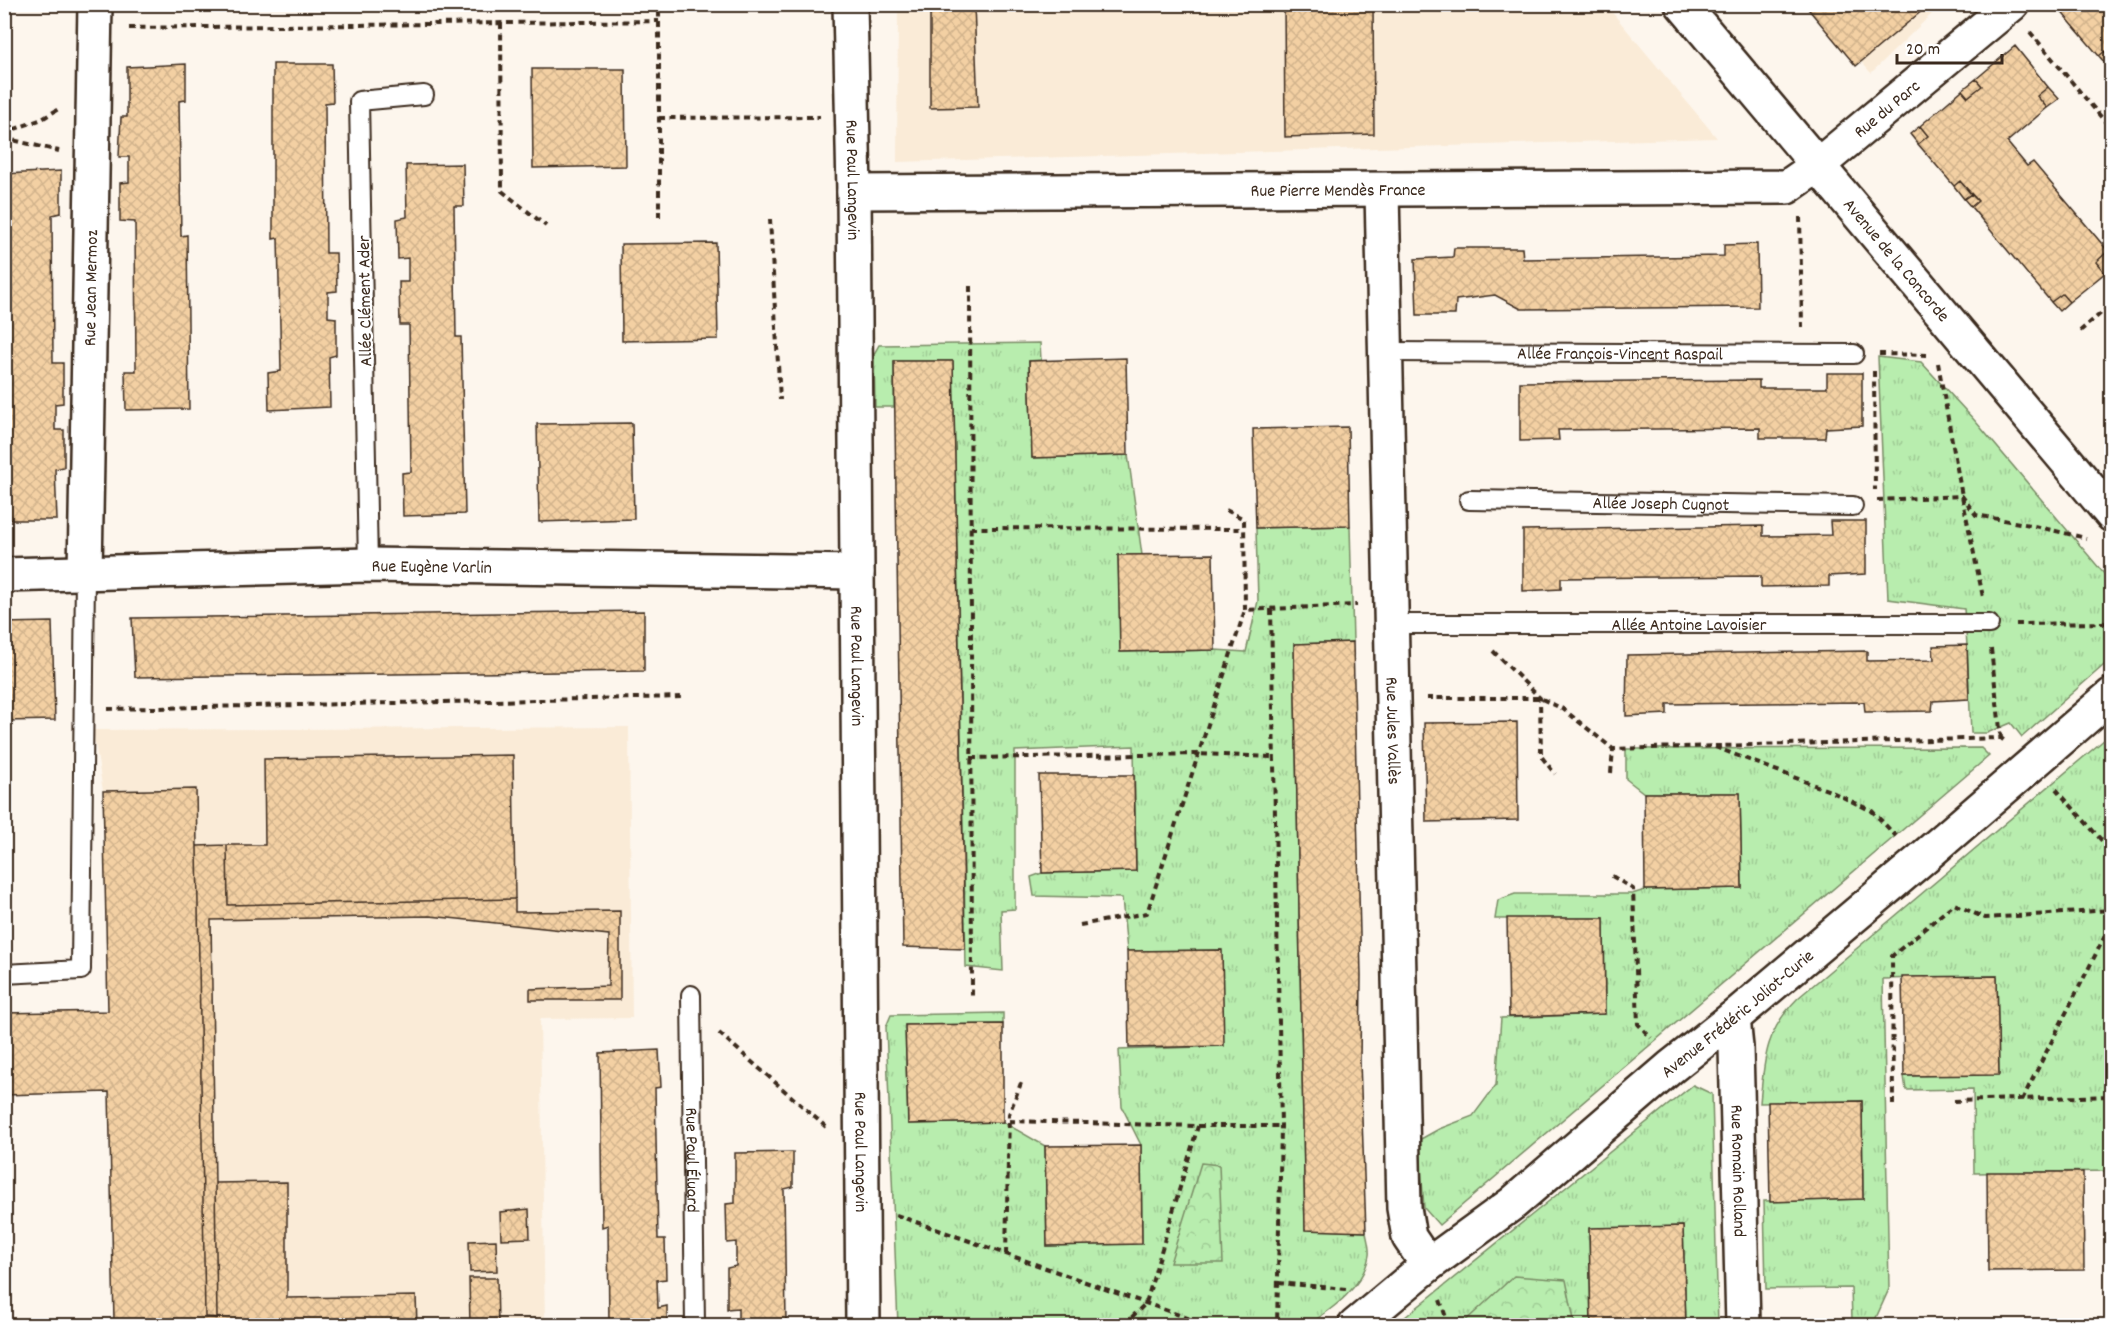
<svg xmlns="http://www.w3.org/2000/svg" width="2116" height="1330" viewBox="0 0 2116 1330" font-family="Dekko,sans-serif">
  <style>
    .built { fill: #faebd7 }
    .grass { fill: url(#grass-tufts); stroke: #7a8c66; stroke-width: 1.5 }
    .forest { fill: url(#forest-crowns); stroke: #7a8c66; stroke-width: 1.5 }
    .building { fill: url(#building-cross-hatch); stroke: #3b2a1e; stroke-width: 1.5 }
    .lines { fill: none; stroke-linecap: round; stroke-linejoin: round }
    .lane-casing { stroke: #3b2a1e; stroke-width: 22 }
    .street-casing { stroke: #3b2a1e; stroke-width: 38 }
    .secondary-casing { stroke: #3b2a1e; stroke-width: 38 }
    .path { stroke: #3b2a1e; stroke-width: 4; stroke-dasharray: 6 4.5; stroke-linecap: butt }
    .lane { stroke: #fff; stroke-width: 18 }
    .street { stroke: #fff; stroke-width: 33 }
    .secondary { stroke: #fff; stroke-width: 33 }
    .labels { text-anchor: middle; stroke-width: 4.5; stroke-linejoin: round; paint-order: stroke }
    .street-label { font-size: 18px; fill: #3b2a1e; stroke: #fff }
  </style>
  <defs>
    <pattern id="grass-tufts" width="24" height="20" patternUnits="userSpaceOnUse" patternTransform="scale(1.5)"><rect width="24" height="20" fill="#b8edae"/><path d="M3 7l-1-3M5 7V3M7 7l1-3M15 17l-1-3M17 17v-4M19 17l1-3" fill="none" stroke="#9fcb95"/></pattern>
    <pattern id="forest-crowns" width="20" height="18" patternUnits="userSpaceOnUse" patternTransform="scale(1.5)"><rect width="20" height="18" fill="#b8edae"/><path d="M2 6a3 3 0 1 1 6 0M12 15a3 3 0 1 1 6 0" fill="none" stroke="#9fcb95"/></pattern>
    <pattern id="building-cross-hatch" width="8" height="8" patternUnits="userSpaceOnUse" patternTransform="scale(1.5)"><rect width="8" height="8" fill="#f3d0a3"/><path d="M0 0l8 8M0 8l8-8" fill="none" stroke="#d1b38c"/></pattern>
  </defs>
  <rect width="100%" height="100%" fill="#fdf6ed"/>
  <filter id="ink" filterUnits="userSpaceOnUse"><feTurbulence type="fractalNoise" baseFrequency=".0167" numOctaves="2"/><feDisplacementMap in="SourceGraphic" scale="12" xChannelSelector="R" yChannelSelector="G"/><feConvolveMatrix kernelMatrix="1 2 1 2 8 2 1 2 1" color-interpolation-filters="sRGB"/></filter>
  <g filter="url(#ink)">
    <path class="built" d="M898,4L1606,5L1717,138L897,162Z
      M1811,5H1941L1871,73Z
      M629,727L632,1018L540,1019L545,1325H60V1322L114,1320L109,1093L5,1095L4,1013L108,1011L103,791L93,730Z"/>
    <path class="grass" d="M1040,343L1041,360L1029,361L1032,458L1128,455L1142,555H1118L1121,652L1215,650L1246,652L1258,601L1256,528L1350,526L1353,642L1294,644L1305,1229L1366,1232C1367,1239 1370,1248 1369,1255C1364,1287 1332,1309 1308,1325H898L886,1027L891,1015L1003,1013V1024L905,1025L908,1124L1003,1122L1045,1146L1047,1246L1142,1243L1141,1145L1122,1107L1119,1050L1223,1046L1221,950L1127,951L1122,898L1034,896L1031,877L1042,873L1136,871L1134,746L1015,751V909L1001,910L1003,971L966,967L953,361H894V407H875L874,354L879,345Z
      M1878,357L1921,362L1976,422L2111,582V659L2022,737L2011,723L1987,733H1971L1967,645L1964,609L1888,599Z
      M2111,734V1171L1974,1173L1973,1089L1906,1090L1904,1076L1999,1074L1997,976L1883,979L1889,1289L1875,1320H1852L1851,1288L1766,1289L1764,1201L1863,1199L1862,1101L1760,1103C1764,1060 1765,1031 1798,998Z
      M1981,748L1989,756L1439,1225L1424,1208L1419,1140L1439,1129L1473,1116L1496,1085L1501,1018L1605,1014L1604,918L1495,919L1498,900L1515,894H1632L1645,890L1742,888L1740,793H1644L1626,779V749Z
      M1693,1085L1712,1094L1718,1325H1674H1686L1683,1226L1589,1229L1591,1325L1394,1326Z"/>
    <path class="forest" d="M1201,1163L1219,1165L1223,1263H1170Z
      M1514,1276L1566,1280L1575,1325H1461Z"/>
    <path class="building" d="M930,4H974L978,107L930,108Z
      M1284,4H1373L1374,134L1285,137Z
      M1804,4H1930L1856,66Z
      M2064,4H2112V60L2105,51L2099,56L2059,9Z
      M2015,46L2048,87L2037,96L2047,108L2007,142L2027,166L2033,162L2108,251L2096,262L2105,273L2069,302L2062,294L2051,302L1971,207L1978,201L1960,181L1954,186L1918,144L1928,136L1920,126L1962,90L1968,97L1982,86L1976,79Z
      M2105,51L2112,60V71L2099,56Z
      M186,64V100L179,101L181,236L187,235L189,409L126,410L125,371H136L135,222L120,221V183L129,182V157H119L121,117H127V67Z
      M273,64H332L333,102L325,103L326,253H336L337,291L328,292V317L336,318V355L329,357L330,407L269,410L268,373L281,371L278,238L273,239Z
      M532,69H625L626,166L533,168Z
      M1976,79L1982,86L1968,97L1962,90Z
      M2048,87L2059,99L2047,108L2037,96Z
      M1920,126L1928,136L1918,144L1910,134Z
      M463,164L464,206H454L456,337H461L465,514L403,516L402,473L411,472L409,325H400L399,282H408V258L398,259L397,219L407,217L406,165Z
      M61,171V213L52,215L53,363H63V403L55,404V430H64V467L55,469L57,520H4V483H7L4,174Z
      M1960,181L1971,194L1964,199L1954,186Z
      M1971,194L1978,201L1971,207L1964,199Z
      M716,243L718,339L622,341L621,244Z
      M1757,244L1758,307L1521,309L1495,295L1456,300L1455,315H1417L1415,259L1453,257L1454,248H1522L1523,259L1724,256V245Z
      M2108,251L2112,255V267L2105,273L2096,262Z
      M2062,294L2069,302L2059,311L2051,302Z
      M1126,358L1128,455L1032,458L1029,361Z
      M894,361H953L965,949L903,947Z
      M1827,373H1862V426L1826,428L1825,438H1760V428L1558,430L1559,440L1520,441V382L1759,380V388H1827Z
      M632,423L634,519L539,522L537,424Z
      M1348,427L1350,526L1256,528L1253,429Z
      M1830,521H1866V574L1829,576V586L1761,587V576L1561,578V589L1523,591V530L1763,526V536L1831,535Z
      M1213,554L1215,650L1120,652L1118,555Z
      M644,611V671L135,677L132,618Z
      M52,622L55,720L4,721V623Z
      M1353,642L1361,976L1360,1061L1366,1232L1305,1230L1294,644Z
      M1967,645L1969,699L1933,701L1932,711L1865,712L1864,702L1667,704V714L1626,716L1627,655L1867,651V661L1934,660L1933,646Z
      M1517,722L1518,820L1426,822L1424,723Z
      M513,755L515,899L228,905L227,845H265L264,759Z
      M1039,775H1134L1136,871L1042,873Z
      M196,789L205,1317L217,1318L215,1183L287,1182V1298L416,1296L417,1326H60V1322L114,1321L109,1092L4,1095V1013L108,1011L103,791Z
      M1644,793H1740L1742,888L1645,890Z
      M227,845L228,905L515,899V912L620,911V1000H530V989L608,986L609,935L430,916L211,920L217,1318L205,1317L197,846Z
      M1507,918H1604L1605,1014L1509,1017Z
      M1222,950L1224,1046L1129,1048L1127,951Z
      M1997,976L1999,1075L1904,1076L1902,977Z
      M1003,1024V1122L908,1124L905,1025Z
      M659,1050L661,1087L655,1088L658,1239H665L666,1279L657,1280L658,1308L667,1306V1326H609L608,1225L602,1227L600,1053Z
      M1862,1101L1863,1199L1770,1202L1768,1102Z
      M1141,1145L1142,1244L1047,1246L1045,1146Z
      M793,1152V1187L784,1189L786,1323L794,1322V1326H738V1308L727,1309V1268L736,1266V1242L727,1243L726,1204L735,1203V1153Z
      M1987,1172H2083L2084,1270L1988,1271Z
      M529,1209L530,1238L501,1239L500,1212Z
      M1683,1226L1686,1325L1591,1326L1589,1228Z
      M496,1240L497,1271L470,1272L469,1241Z
      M469,1278H497L498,1324L470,1325Z"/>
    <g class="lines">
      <g class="lane-casing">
        <g id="lane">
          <path id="s1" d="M1386,352L1854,354"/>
          <path id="s2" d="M1469,500L1853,506"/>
          <path d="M368,565L359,101L424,95"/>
          <path id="s3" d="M1391,624H1989"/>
          <path d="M4,974L81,970L85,572"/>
          <path id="s4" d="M691,995L695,1326"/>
        </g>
      </g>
      <g class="street-casing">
        <g id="street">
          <path id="s5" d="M850,4L854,192L863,1326"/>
          <path id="s6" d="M1382,191L1404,1208L1409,1237L1428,1265"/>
          <path id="s7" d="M854,192L1787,187L1817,166L2012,4"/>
          <path id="s8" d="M85,572L95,4"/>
          <path id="s9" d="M4,575L368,565L857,572"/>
          <path id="s10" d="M1733,1018L1736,1047L1743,1326"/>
          <path id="s11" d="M1355,1326L1428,1265L1513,1203L1671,1067L1733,1018L1917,863L2112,695"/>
        </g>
      </g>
      <g class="secondary-casing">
        <g id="secondary">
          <path id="s12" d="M1682,4L2112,515"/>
        </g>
      </g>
      <path class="path" d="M501,23L502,191L546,226
        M129,28L659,21
        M2030,32L2112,130
        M659,118L820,117
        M4,133L42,119L60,108
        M4,138L59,151
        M659,217V4
        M1800,217L1802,327
        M770,219L780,400
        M970,286L972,996
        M2080,331L2112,304
        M1879,354L1931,355
        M1938,363L1962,496L1983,597
        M1874,371L1875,490
        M1877,500L1962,496L1976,515L2030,525L2086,538
        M1226,510L1244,519L1245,610L1357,605
        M971,528L1244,529
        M1271,609L1281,1126L1277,1326
        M2016,624L2112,623
        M1991,649L2001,738
        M1493,651L1540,698L1541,756L1555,774
        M1427,698H1540L1563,709L1613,749L2001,738L2007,743
        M108,709L683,697
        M1715,747L1830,791L1872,811L1896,836
        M971,758L1198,754L1274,757
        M1611,773L1613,749
        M2056,789L2112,852
        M1612,876L1633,889L1638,1024L1651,1038
        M1080,925L1147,913L1245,610
        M719,1033L826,1127
        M2022,1100L2112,922
        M1954,1101L2112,1096
        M1893,1105L1892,956L1954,904L1985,918L2112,910
        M1009,1121L1198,1126H1281
        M896,1215L1210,1326
        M1006,1254L1009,1114L1021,1083
        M1278,1283L1346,1289
        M1440,1300L1449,1326
        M1127,1326V1322L1146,1303L1198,1126"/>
      <use href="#lane" class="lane"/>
      <use href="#street" class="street"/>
      <use href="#secondary" class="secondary"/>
    </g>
  </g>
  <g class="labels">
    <g class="street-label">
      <text dy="6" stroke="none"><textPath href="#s7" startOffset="1060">Rue du Parc</textPath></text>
      <text dy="6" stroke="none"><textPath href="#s5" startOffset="176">Rue Paul Langevin</textPath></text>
      <text dy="6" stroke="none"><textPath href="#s7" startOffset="484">Rue Pierre Mendès France</textPath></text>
      <text dy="6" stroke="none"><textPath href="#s12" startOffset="334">Avenue de la Concorde</textPath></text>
      <text dy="6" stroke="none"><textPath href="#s8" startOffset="284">Rue Jean Mermoz</textPath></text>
      <text transform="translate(364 301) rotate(-91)" y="6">Allée Clément Ader</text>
      <text dy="6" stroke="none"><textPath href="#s1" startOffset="234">Allée François-Vincent Raspail</textPath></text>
      <text dy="6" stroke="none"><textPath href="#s2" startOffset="192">Allée Joseph Cugnot</textPath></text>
      <text dy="6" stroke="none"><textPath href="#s9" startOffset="428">Rue Eugène Varlin</textPath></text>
      <text dy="6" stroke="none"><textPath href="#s3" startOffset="298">Allée Antoine Lavoisier</textPath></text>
      <text dy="6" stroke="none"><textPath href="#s5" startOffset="662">Rue Paul Langevin</textPath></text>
      <text dy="6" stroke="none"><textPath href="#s6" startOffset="540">Rue Jules Vallès</textPath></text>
      <text dy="6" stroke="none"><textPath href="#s11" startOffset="494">Avenue Frédéric Joliot-Curie</textPath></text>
      <text dy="6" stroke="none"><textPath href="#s5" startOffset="1148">Rue Paul Langevin</textPath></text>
      <text dy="6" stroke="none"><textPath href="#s4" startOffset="165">Rue Paul Éluard</textPath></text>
      <text dy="6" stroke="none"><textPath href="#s10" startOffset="153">Rue Romain Rolland</textPath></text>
    </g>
  </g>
  <rect width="2116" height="1330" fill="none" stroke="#fff" stroke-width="24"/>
  <rect x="12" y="12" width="2092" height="1306" fill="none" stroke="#3b2a1e" stroke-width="2" filter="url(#ink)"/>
  <path d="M1897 54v9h105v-9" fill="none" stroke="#3b2a1e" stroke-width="3"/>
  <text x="1906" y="54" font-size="18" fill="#3b2a1e" stroke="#ffffff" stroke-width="4.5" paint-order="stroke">20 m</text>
</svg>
